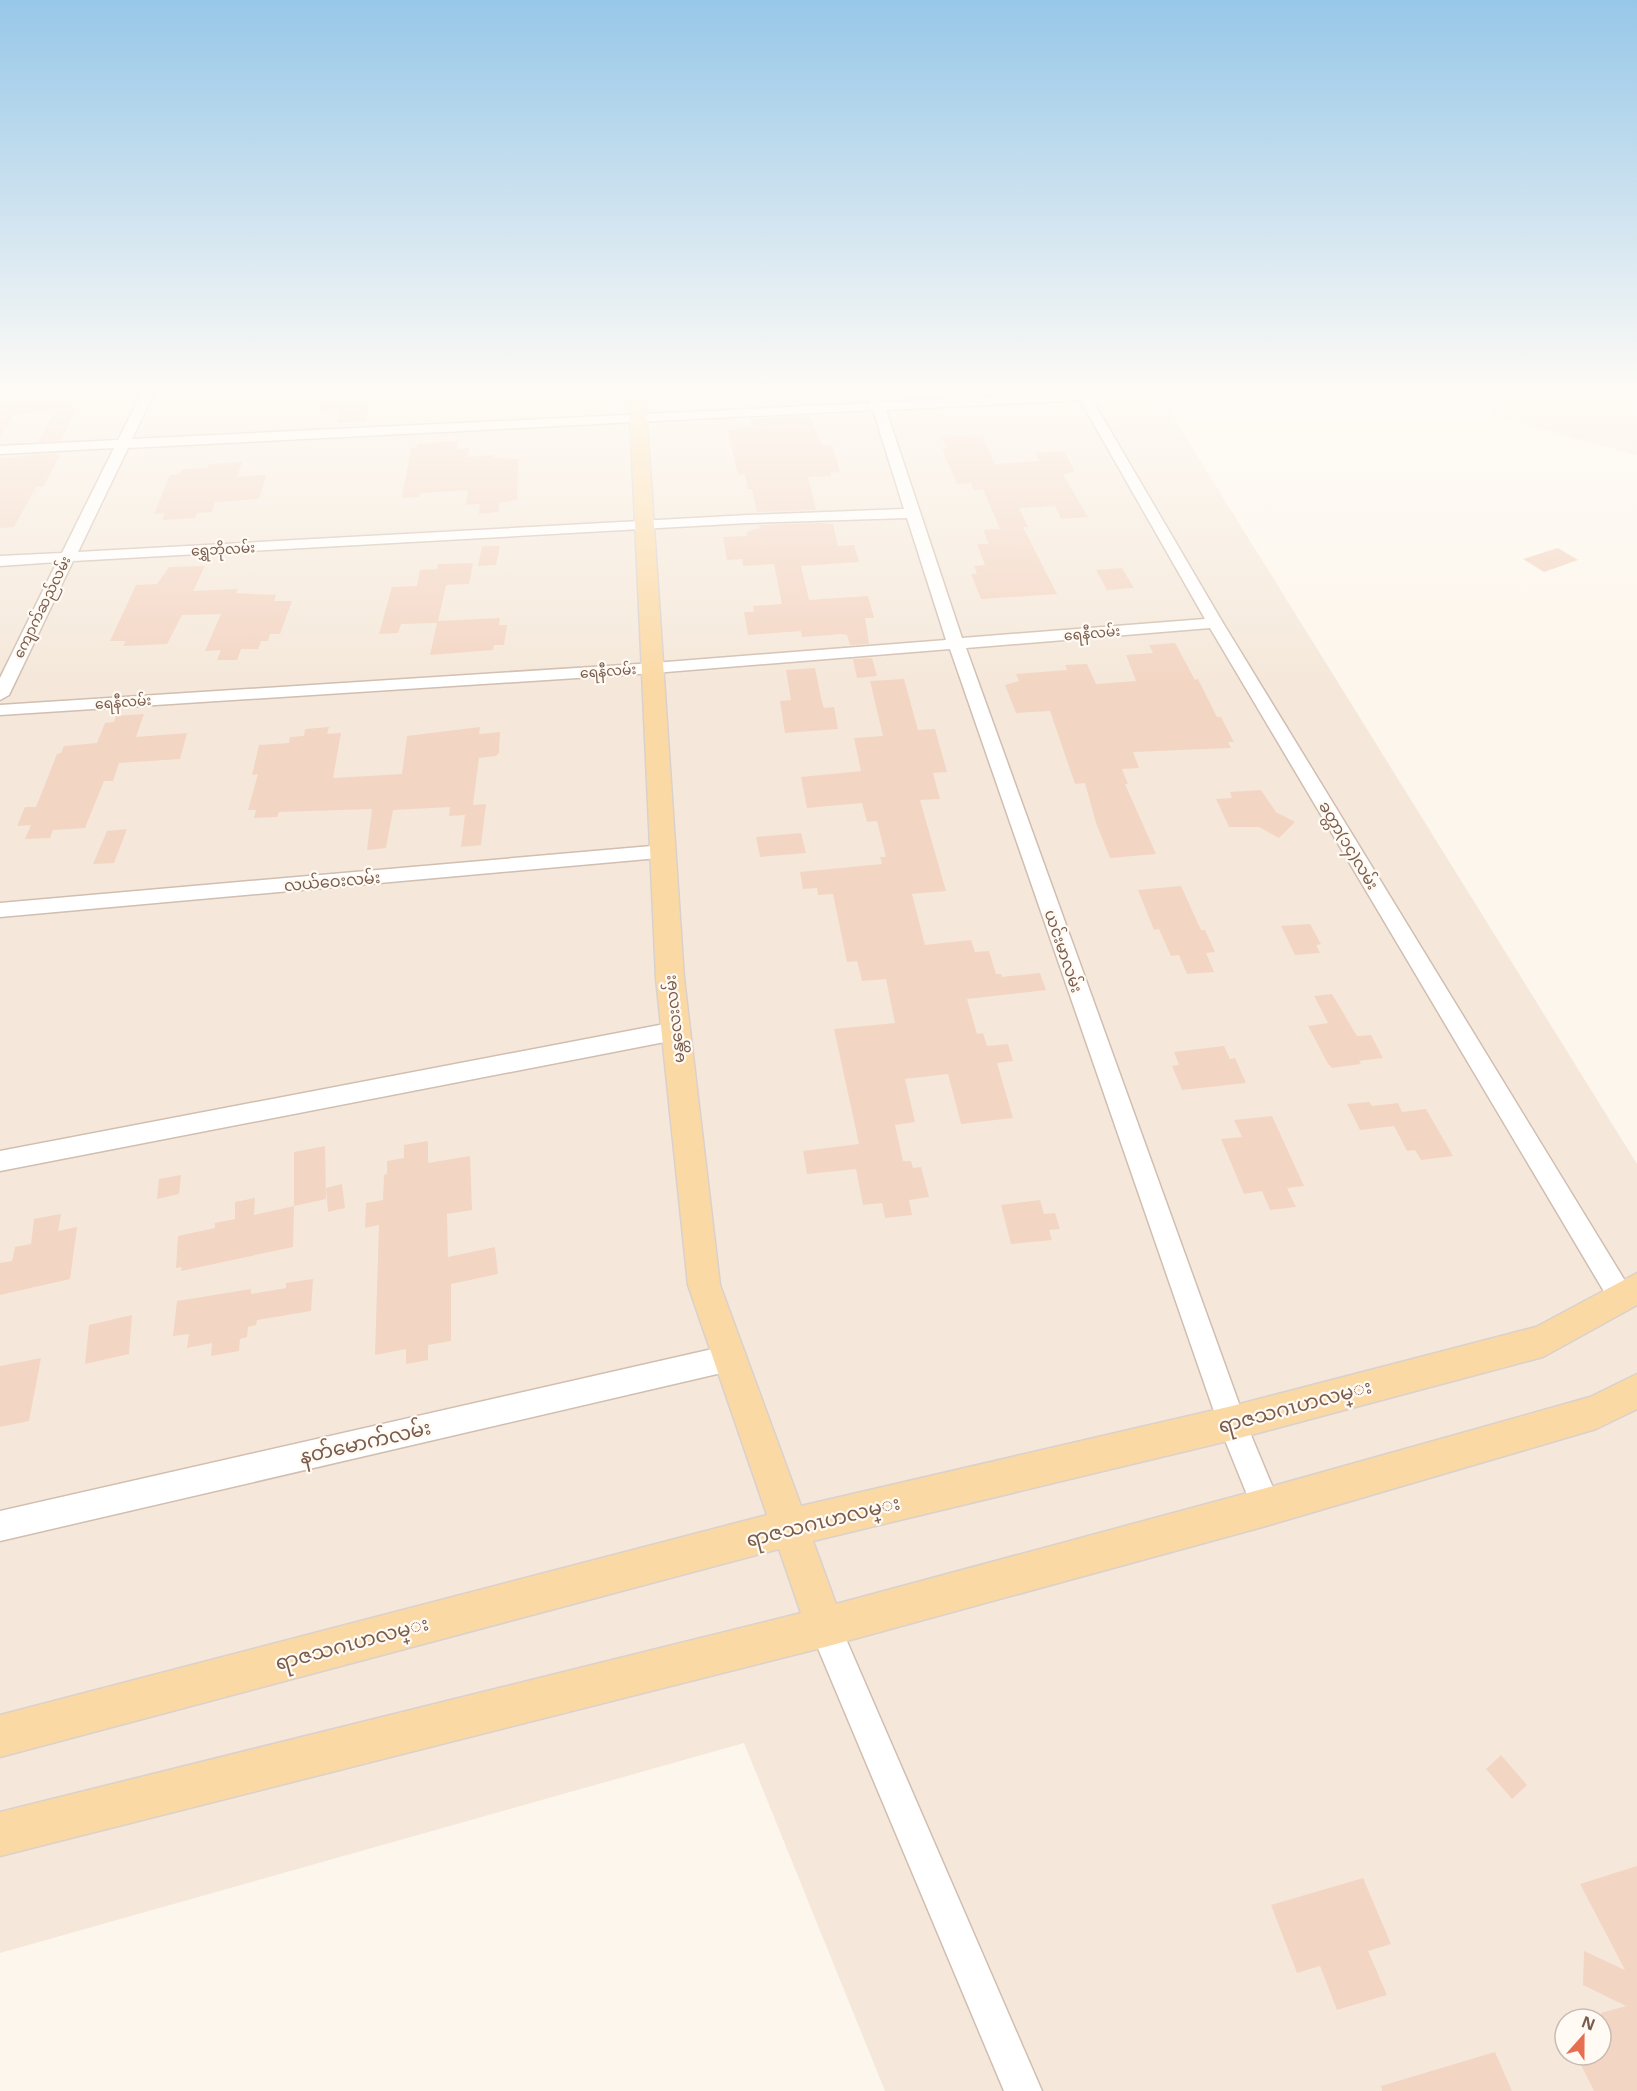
<svg xmlns="http://www.w3.org/2000/svg" width="1637" height="2091" viewBox="0 0 1637 2091" font-family="'Noto Sans','Noto Sans Myanmar',sans-serif">
  <style>
    .residential { fill: #f5e8da; fill-rule: evenodd }
    .building { fill: #f3d5c3 }
    .lines { fill: none; stroke-linecap: round; stroke-linejoin: round }
    .minor-casing { stroke: #d1beb0; stroke-width: 3 }
    .major-casing { stroke: #dad1cd; stroke-width: 3 }
    .minor { fill: #fff; fill-rule: evenodd }
    .major { fill: #fbd9a5; fill-rule: evenodd }
    .labels { text-anchor: middle; stroke-width: 4.5; stroke-linejoin: round; paint-order: stroke }
    .far-street-label { font-size: 14px; fill: #7a5c4d; stroke: #fffaf3 }
    .street-label { font-size: 16px; fill: #7a5c4d; stroke: #fffaf3 }
    .near-street-label { font-size: 20px; fill: #7a5c4d; stroke: #fffaf3 }
  </style>
  <rect width="100%" height="100%" fill="#fdf6ec"/>
  <path class="residential" d="M0,391H1157L1637,1164V2091H885L744,1743L0,1953ZM1565,2019H1601V2055H1565Z
    M1499,391H1637V455L1492,416Z"/>
  <path class="building" d="M0,391H87L60,441L37,442L55,412L14,414L0,436Z
    M323,391H373L366,421L337,423L340,409L317,411Z
    M771,391H802L806,404L775,405Z
    M810,415L822,446L832,445L840,472L830,473L831,476L808,477L816,510L757,512L752,489H748L745,474L738,475L728,431L752,426L750,419Z
    M982,435L995,464L1040,461L1035,453L1064,451L1075,471L1063,475L1088,517L1061,519L1055,506L1019,508L1028,527H1023L1057,594L981,599L971,574H977L974,566L985,565L977,544H989L983,530L1000,529L983,489L974,490L971,483L957,484L942,449L946,448L942,437Z
    M458,441L457,449L470,448L467,457L493,455V458L518,459L517,500L499,503L498,512L479,514L480,504L466,505L468,490L420,493L419,497L402,498L411,448L417,447L418,444Z
    M53,453L60,455L43,487H36L14,527L0,528V458Z
    M242,462L237,477L266,475L259,499L215,502L212,512L197,513L195,518L162,520L165,513L154,514L170,475L180,474L182,469L207,468L209,464Z
    M819,523L833,524L838,546L854,545L859,562L801,566L809,600L868,596L874,618H865L869,644L850,645L847,635L842,634L802,637L801,631L748,635L744,612H754L753,606L782,604L774,564L743,566L742,559L727,560L723,537L747,536V532L760,528L759,525Z
    M482,546H500L496,565L478,566Z
    M1558,548L1578,560L1544,572L1523,559Z
    M473,563L469,584L446,585L438,621L500,618L499,625H507L504,645H494L493,650L430,655L437,623L401,624L398,633L379,634L392,587L417,586L420,570L437,569L438,564Z
    M205,566L193,591L238,589L236,593L276,595L274,601H292L280,634H270L268,641H261L258,649H241L237,660H217L221,650L205,651L221,614L182,615L167,644L123,646L126,641H110L136,585L157,584L169,567Z
    M1122,568L1134,588L1107,590L1096,570Z
    M1175,643L1195,680L1198,679L1217,717H1221L1234,742H1228L1231,748L1133,752L1139,768L1122,769L1128,784H1125L1156,854L1110,858L1096,823L1085,783L1075,784L1050,711L1016,713L1005,685L1019,681L1016,674L1067,670L1065,665L1087,664L1096,684L1136,681L1126,655L1153,653L1149,645Z
    M872,658L877,676L857,678L853,659Z
    M815,668L821,698L824,708L834,707L838,729L785,733L780,701L791,700L786,670Z
    M904,679L918,730L935,729L947,772L933,773L940,799L920,800L946,891L912,894L925,945L971,940L975,952L989,951L996,974H1001L1002,977L1040,973L1046,990L967,999L977,1034L983,1033L987,1046L1008,1044L1013,1061L997,1063L1013,1118L961,1124L948,1074L905,1079L915,1122L895,1125L903,1161H911L913,1168L921,1167L929,1197L909,1200L912,1215L885,1218L882,1203L863,1205L856,1169L807,1174L803,1151L859,1144L834,1029L895,1023L886,979L862,981L857,961L847,962L833,894L818,895L817,888L803,889L800,872L882,864L880,857H886L877,821L867,822L862,803L807,808L801,777L861,771L854,738L883,736L870,681Z
    M144,714L136,737L187,733L180,759L119,763L113,781H104L85,828L53,830L50,838L25,839L31,825L17,826L25,807H36L57,754L61,753L64,746L97,743L105,723L114,722L116,716Z
    M329,727L327,734L341,733L333,778L402,774L407,736L480,727L479,734L500,732L499,753L496,756L479,758L473,805L486,804L481,845L461,847L465,815L449,816L450,807L393,810L386,848L367,850L372,809L279,812L277,817L254,818L256,810H248L258,774L252,775L259,745L289,743L290,737L304,736L305,729Z
    M1261,790L1276,812L1295,822L1279,838L1259,827H1229L1216,799L1232,798L1230,792Z
    M127,829L114,863L93,864L107,831Z
    M801,833L806,853L760,857L756,837Z
    M1181,886L1201,930H1205L1215,952L1206,953L1214,972L1187,974L1179,955L1171,956L1159,929L1154,930L1138,890Z
    M1310,924L1321,944L1316,945L1320,953L1295,955L1281,926Z
    M1332,994L1357,1036L1371,1035L1383,1058L1359,1061L1361,1064L1332,1068L1328,1064L1308,1026L1328,1023L1314,996Z
    M1224,1046L1230,1059L1235,1058L1246,1083L1182,1090L1172,1066L1179,1065L1174,1052Z
    M1369,1102L1372,1106L1398,1103L1402,1112L1426,1109L1453,1156L1421,1160L1415,1150L1407,1151L1394,1126L1360,1130L1347,1104Z
    M1272,1116L1304,1186L1287,1188L1296,1207L1270,1210L1262,1191L1244,1194L1221,1139L1242,1137L1234,1120Z
    M428,1141V1163L470,1156L472,1210L447,1214L448,1257L495,1247L498,1274L451,1284V1341L428,1345V1360L406,1364V1349L375,1355L379,1225L365,1228L366,1203L383,1200L384,1175L387,1174V1161L404,1158V1145Z
    M325,1146L326,1199L294,1206V1152Z
    M181,1175L179,1194L157,1199L159,1179Z
    M342,1184L345,1208L328,1212L326,1188Z
    M255,1198L254,1215L294,1206L293,1247L181,1271L182,1267L176,1268L178,1236L215,1228V1223L235,1219V1202Z
    M1040,1200L1044,1214L1055,1213L1060,1229L1049,1230L1052,1240L1011,1244L1001,1205Z
    M61,1214L58,1231L77,1227L70,1279L0,1295V1263L12,1261L15,1247L31,1244L34,1219Z
    M313,1279L311,1311L257,1320L256,1325L248,1327L247,1337L240,1339L239,1351L211,1356L212,1343L187,1348L189,1334L173,1336L177,1301L251,1289V1294L286,1288V1283Z
    M132,1315L129,1354L85,1364L89,1325Z
    M41,1358L29,1421L0,1427V1366Z
    M1501,1755L1527,1785L1512,1799L1486,1769Z
    M1637,1866V2091H1594L1576,2055H1601V2013L1626,2006L1583,1985L1584,1951L1625,1970L1580,1884Z
    M1363,1878L1391,1944L1368,1951L1387,1995L1337,2010L1320,1966L1297,1973L1271,1905Z
    M1495,2052L1512,2091H1382L1381,2086Z"/>
  <g class="lines">
    <g class="minor-casing">
      <path id="minor" d="M143,391H155L132,439L870,403L867,391H879L883,402L1087,391L1223,623L1630,1289L1634,1297L1630,1305L1621,1309L1612,1305L1210,628L966,648L1246,1423L1281,1507L1276,1517L1266,1522L1256,1517L1218,1423L950,649L654,673L0,715V705L654,663L946,640L907,518L748,523L73,561L9,695L0,700V678L57,562L0,566V556L62,553L114,448L0,454V446L118,440ZM1080,400L1205,619L962,638L886,410ZM873,410L904,509L748,515L78,552L128,448Z
        M663,845L670,847L673,852L670,857L0,917V903Z
        M675,1022L683,1025L686,1031L683,1037L675,1040L0,1171V1151Z
        M730,1345L740,1349L744,1358L740,1367L730,1371L0,1541V1511Z
        M825,1611L836,1616L1042,2091H1004L809,1627L814,1616Z"/>
    </g>
    <g class="major-casing">
      <path id="major" d="M629,391H645L684,978L720,1285L801,1506L1232,1406L1536,1327L1637,1273V1305L1543,1357L1232,1440L813,1541L836,1604L1266,1488L1590,1397L1637,1374V1409L1596,1429L1266,1526L825,1647L0,1856V1812L801,1613L779,1549L0,1757V1715L767,1515L688,1285L656,978Z"/>
    </g>
    <use href="#minor" class="minor"/>
    <use href="#major" class="major"/>
  </g>
  <linearGradient id="sky" x2="0" y2="1"><stop stop-color="#97c7e8"/><stop offset="0.57" stop-color="#fefbf6"/><stop offset="1" stop-color="#fefbf6" stop-opacity="0"/></linearGradient>
  <rect width="1637" height="684" fill="url(#sky)"/>
  <g class="labels">
    <g class="far-street-label">
      <text transform="translate(223 549) rotate(-3)" y="5">ရွှေဘိုလမ်း</text>
      <text transform="translate(42 607) rotate(-64)" y="5">ကျောက်ဆည်လမ်း</text>
      <text transform="translate(1092 633) rotate(-5)" y="5">ရေနီလမ်း</text>
      <text transform="translate(608 671) rotate(-4)" y="5">ရေနီလမ်း</text>
      <text transform="translate(123 702) rotate(-4)" y="5">ရေနီလမ်း</text>
    </g>
    <g class="street-label">
      <text transform="translate(1349 845) rotate(59)" y="6">ခတ္တာ(၁၄)လမ်း</text>
      <text transform="translate(332 881) rotate(-5)" y="6">လယ်ဝေးလမ်း</text>
      <text transform="translate(1064 951) rotate(71)" y="6">ယင်းမာလမ်း</text>
      <text transform="translate(674 1019) rotate(-96)" y="6">မန္တလေးလမ်း</text>
    </g>
    <g class="near-street-label">
      <text transform="translate(1295 1406) rotate(-15)" y="7">ရာဇသဂၤဟလမ္း</text>
      <text transform="translate(365 1442) rotate(-13)" y="7">နတ်မောက်လမ်း</text>
      <text transform="translate(823 1521) rotate(-14)" y="7">ရာဇသဂၤဟလမ္း</text>
      <text transform="translate(352 1643) rotate(-15)" y="7">ရာဇသဂၤဟလမ္း</text>
    </g>
  </g>
  <g transform="translate(1583 2037) rotate(21)"><circle r="28" fill="#fffaf3" stroke="#cabbb1" stroke-width="1.5"/>
  <path d="M0-4.5L10 22L0 15L-10 22Z" fill="#e76f51"/>
  <text y="-9" font-size="16" font-weight="bold" text-anchor="middle" fill="#7a5c4d">N</text>
  </g>
</svg>
